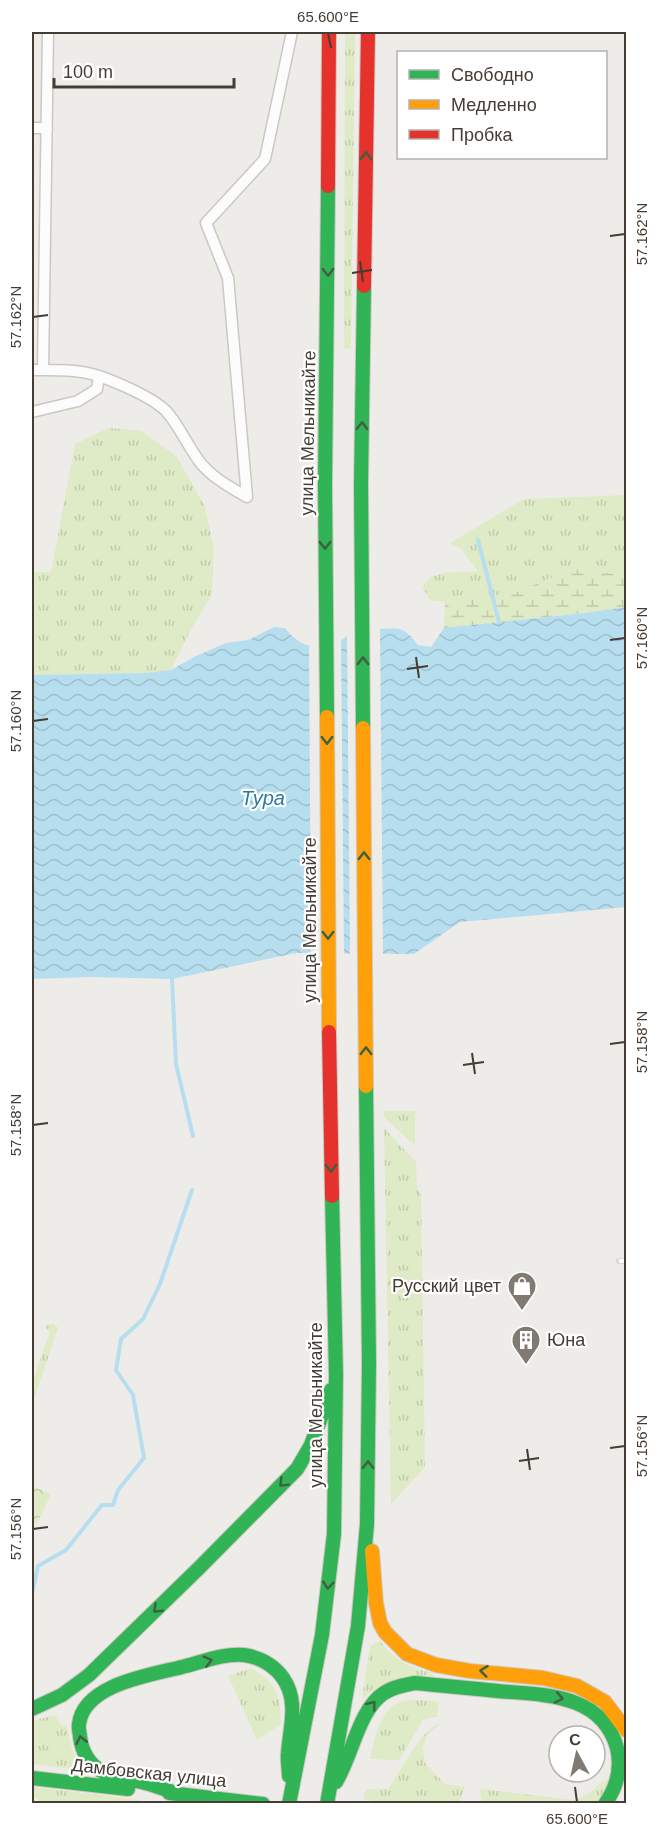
<svg xmlns="http://www.w3.org/2000/svg" width="658" height="1835" viewBox="0 0 658 1835" font-family="Arial,sans-serif">
  <style>
    .grass { fill: url(#grass-tufts) }
    .forest { fill: url(#forest-crowns) }
    .wetland { fill: url(#wetland-marsh) }
    .water { fill: url(#water-waves) }
    .pier { fill: #eeece8 }
    .lines { fill: none; stroke-linecap: round; stroke-linejoin: round }
    .stream { stroke: #b6deee; stroke-width: 4 }
    .street-casing { stroke: #cbc8c4; stroke-width: 13 }
    .fast-casing { stroke: #cec8bf; stroke-width: 16 }
    .slow-casing { stroke: #cec8bf; stroke-width: 16 }
    .jam-casing { stroke: #cec8bf; stroke-width: 16 }
    .street { stroke: #fcfcfc; stroke-width: 10 }
    .fast { stroke: #30b455; stroke-width: 14 }
    .slow { stroke: #ff9f0a; stroke-width: 14 }
    .jam { stroke: #e5322d; stroke-width: 14 }
    .rail-casing { stroke: #d8d8d7; stroke-width: 6 }
    .rail { stroke: #fff; stroke-width: 4; stroke-dasharray: 11; stroke-linecap: butt }
    .oneway { stroke: #3f603e }
    .ticks { fill: none; stroke: #453c34; stroke-width: 2 }
    .labels { text-anchor: middle; stroke-width: 4.5; stroke-linejoin: round; paint-order: stroke }
    .street-label { font-size: 18px; fill: #453c34; stroke: #fff }
    .poi-label { font-size: 18px; fill: #453c34; stroke: #fff; text-anchor: end }
    .water-label { font-size: 20px; font-style: italic; fill: #287ba2; stroke: #fff }
    .neatline { fill: none; stroke: #453c34; stroke-width: 2 }
    .ticks-label { font-size: 15px; text-anchor: middle; fill: #453c34 }
  </style>
  <defs>
    <pattern id="grass-tufts" width="24" height="20" patternUnits="userSpaceOnUse" patternTransform="scale(1.5)"><rect width="24" height="20" fill="#dfeac6"/><path d="M3 7l-1-3M5 7V3M7 7l1-3M15 17l-1-3M17 17v-4M19 17l1-3" fill="none" stroke="#c1caab"/></pattern>
    <pattern id="forest-crowns" width="20" height="18" patternUnits="userSpaceOnUse" patternTransform="scale(1.5)"><rect width="20" height="18" fill="#dfeac6"/><path d="M2 6a3 3 0 1 1 6 0M12 15a3 3 0 1 1 6 0" fill="none" stroke="#c1caab"/></pattern>
    <pattern id="wetland-marsh" width="20" height="14" patternUnits="userSpaceOnUse" patternTransform="scale(1.5)"><rect width="20" height="14" fill="#dfeac6"/><path d="M1 5h8M5 5V1M11 12h8M15 12V8" fill="none" stroke="#c1caab"/></pattern>
    <pattern id="water-waves" width="16" height="10" patternUnits="userSpaceOnUse" patternTransform="scale(1.5)"><rect width="16" height="10" fill="#b6deee"/><path d="M0 5q4-4 8 0t8 0" fill="none" stroke="#9ebfcd"/></pattern>
  </defs>
  <rect width="100%" height="100%" fill="#eeece8"/>
  <path class="grass" d="M345,32H355L351,348L344,349Z
    M109,428L142,431L177,457L205,507L214,548L212,594L188,635L171,670L146,673L32,675V572H51L75,444Z
    M626,495V575L574,569L514,593L445,602L430,600L422,587L430,577L444,573L478,571L460,548L450,543L524,499Z
    M384,1111H415V1146L384,1117Z
    M384,1128L416,1162L417,1187L421,1194L425,1467L391,1504Z
    M48,1324H54L58,1328L32,1405V1383L50,1332L45,1326Z
    M380,1641C394,1660 410,1668 433,1673V1676C403,1673 384,1680 362,1699L370,1646Z
    M251,1668C278,1685 280,1692 281,1724L257,1740L228,1676Z
    M419,1700L439,1702L437,1716L423,1720L399,1760L370,1759C375,1739 380,1705 404,1701C409,1700 414,1700 419,1700Z
    M55,1715L61,1725H67C70,1743 72,1757 87,1771L32,1764V1721Z
    M440,1724L427,1735L423,1747L425,1763L445,1784L465,1787L459,1802L457,1804H395L363,1799L366,1789H388C399,1774 422,1727 440,1724Z
    M610,1778L604,1794L595,1803H483L481,1798L480,1789L575,1800L590,1793L600,1783Z
    M32,1787L141,1800L135,1804L42,1803L32,1795Z"/>
  <path class="forest" d="M32,1486L51,1494L37,1524L32,1521Z"/>
  <path class="wetland" d="M574,569L626,575V607L584,613L444,628L445,602L514,593Z"/>
  <path class="water" d="M626,607V907L460,922L414,954L296,953L172,979L92,977L32,979V675L146,673L171,670L194,657L226,643L248,640L274,627L285,628C296,643 316,653 334,645C341,642 347,635 354,632C360,630 367,631 373,630C397,628 402,624 418,645L431,647L444,628L584,613Z"/>
  <path class="pier" d="M380,627L383,957L350,956L347,633L355,629Z
    M341,637L344,956H311L309,642L320,645L332,642Z"/>
  <g class="lines">
    <path class="stream" d="M478,540L499,622
      M172,979L176,1064L193,1136
      M32,1594L38,1566L66,1550L102,1505H113L118,1490L144,1458L133,1395L116,1370L121,1339L143,1319L160,1284L192,1190"/>
    <g class="street-casing">
      <path id="street" d="M32,128H47
        M32,370C48,370 66,369 82,372C103,375 151,396 166,411C179,425 187,445 199,461C211,477 230,487 247,497
        M43,370L48,32
        M32,412L78,401L97,389L99,376
        M247,497L228,278L206,223L265,159L292,32"/>
    </g>
    <g class="fast-casing">
      <path id="fast" d="M327,717L325,486L328,186
        M363,728L361,484L364,286
        M32,1709L62,1695L89,1675L199,1568L297,1469L311,1445L331,1390
        M32,1778L128,1789
        M336,1782C352,1756 359,1709 384,1693C393,1687 404,1685 415,1683C443,1686 470,1688 498,1691C543,1695 602,1693 617,1748C622,1769 617,1787 605,1804
        M169,1793L263,1804
        M180,1794C168,1791 157,1786 145,1783C130,1779 114,1779 101,1771C88,1763 82,1752 80,1737C80,1733 78,1728 79,1724C84,1684 151,1675 182,1667C202,1662 223,1653 244,1655C259,1657 274,1665 283,1678C299,1701 290,1727 288,1753C287,1761 289,1768 289,1776
        M289,1804L322,1635L334,1534L336,1375L332,1196
        M327,1804L358,1626L367,1524L369,1363L366,1086"/>
    </g>
    <g class="slow-casing">
      <path id="slow" d="M327,717L329,1032
        M363,728L366,1086
        M372,1551L376,1603L380,1623L385,1632L407,1654L436,1665L470,1671L543,1678L577,1686L605,1702L626,1730"/>
    </g>
    <g class="jam-casing">
      <path id="jam" d="M328,186L329,32
        M364,286L368,32
        M329,1032L332,1196"/>
    </g>
    <use href="#street" class="street"/>
    <use href="#fast" class="fast"/>
    <use href="#slow" class="slow"/>
    <use href="#jam" class="jam"/>
    <g class="rail-casing">
      <path id="rail" d="M619,1261H626"/>
    </g>
    <use href="#rail" class="rail"/>
  </g>
  <defs><path id="oneway-chevron" d="M-2-3.5L2.5 0L-2 3.5" fill="none" stroke-width="1.6" stroke-linecap="round" stroke-linejoin="round" transform="scale(1.5)"/></defs>
  <g class="oneway">
    <use href="#oneway-chevron" transform="translate(366 156) rotate(-89)"/>
    <use href="#oneway-chevron" transform="translate(328 272) rotate(90)"/>
    <use href="#oneway-chevron" transform="translate(362 426) rotate(-89)"/>
    <use href="#oneway-chevron" transform="translate(325 545) rotate(90)"/>
    <use href="#oneway-chevron" transform="translate(363 661) rotate(-90)"/>
    <use href="#oneway-chevron" transform="translate(327 740) rotate(90)"/>
    <use href="#oneway-chevron" transform="translate(364 856) rotate(-90)"/>
    <use href="#oneway-chevron" transform="translate(328 935) rotate(90)"/>
    <use href="#oneway-chevron" transform="translate(366 1051) rotate(-90)"/>
    <use href="#oneway-chevron" transform="translate(331 1168) rotate(89)"/>
    <use href="#oneway-chevron" transform="translate(368 1465) rotate(-89)"/>
    <use href="#oneway-chevron" transform="translate(283 1483) rotate(135)"/>
    <use href="#oneway-chevron" transform="translate(328 1585) rotate(96)"/>
    <use href="#oneway-chevron" transform="translate(157 1609) rotate(136)"/>
    <use href="#oneway-chevron" transform="translate(208 1661) rotate(-14)"/>
    <use href="#oneway-chevron" transform="translate(484 1671) rotate(-173)"/>
    <use href="#oneway-chevron" transform="translate(559 1698) rotate(12)"/>
    <use href="#oneway-chevron" transform="translate(372 1705) rotate(-51)"/>
    <use href="#oneway-chevron" transform="translate(81 1740) rotate(-103)"/>
  </g>
  <path class="ticks" d="M328,33L331,48M610,236L625,234M360,261L363,282M352,273L372,270M33,317L48,315M610,640L625,638M416,657L419,678M407,669L428,666M33,721L48,719M610,1044L625,1042M472,1053L475,1074M463,1065L484,1062M33,1125L48,1123M610,1448L625,1446M527,1449L530,1470M519,1461L539,1458M33,1529L48,1527M575,1787L577,1802"/>
  <defs>
    <g id="shop-pin" transform="scale(1.5)"><path d="M0 17L-7.5 6A9.5 9.5 0 1 1 7.5 6Z" fill="#807a73" stroke="#fff"/><path d="M-5-2.5h2.3a2.7 3.5 0 0 1 5.4 0H5L5.5 6h-11ZM-1.5-2.5h3a1.5 2.3 0 0 0-3 0Z" fill="#fff"/></g>
    <g id="building-pin" transform="scale(1.5)"><path d="M0 17L-7.5 6A9.5 9.5 0 1 1 7.5 6Z" fill="#807a73" stroke="#fff"/><path d="M-4-6H4V6H1V3H-1V6H-4ZM-2.5-4.3h1.7v1.8h-1.7ZM.8-4.3h1.7v1.8H.8ZM-2.5-1h1.7V.8h-1.7ZM.8-1h1.7V.8H.8Z" fill="#fff"/></g>
  </defs>
  <g fill-rule="evenodd">
    <use href="#shop-pin" x="522" y="1286"/>
    <use href="#building-pin" x="526" y="1340"/>
  </g>
  <g class="labels">
    <g class="street-label">
      <text transform="translate(308 433) rotate(-89)" y="6">улица Мельникайте</text>
      <text transform="translate(310 920) rotate(-90)" y="6">улица Мельникайте</text>
      <text transform="translate(316 1405) rotate(-90)" y="6">улица Мельникайте</text>
      <text transform="translate(149 1773) rotate(6)" y="6">Дамбовская улица</text>
    </g>
    <g class="poi-label">
      <text x="501" y="1292">Русский цвет</text>
      <text x="547" y="1346" text-anchor="start">Юна</text>
    </g>
    <g class="water-label">
      <text x="263" y="805">Тура</text>
    </g>
  </g>
  <rect width="658" height="1835" fill="none" stroke="#ffffff" stroke-width="66"/>
  <rect x="397" y="51" width="210" height="108" fill="#ffffff" stroke="#b5b1ae" stroke-width="1.5"/>
  <rect x="409" y="70" width="30" height="9" fill="#30b455" stroke="#b5b1ae" stroke-width="1.5"/>
  <text x="451" y="81" font-size="18" fill="#453c34">Свободно</text>
  <rect x="409" y="100" width="30" height="9" fill="#ff9f0a" stroke="#b5b1ae" stroke-width="1.5"/>
  <text x="451" y="111" font-size="18" fill="#453c34">Медленно</text>
  <rect x="409" y="130" width="30" height="9" fill="#e5322d" stroke="#b5b1ae" stroke-width="1.5"/>
  <text x="451" y="141" font-size="18" fill="#453c34">Пробка</text>
  <g transform="translate(577 1754) rotate(352)"><circle r="28" fill="#ffffff" stroke="#b5b1ae" stroke-width="1.5"/>
  <path d="M0-4.5L10 22L0 15L-10 22Z" fill="#807a73"/>
  <text y="-9" font-size="16" font-weight="bold" text-anchor="middle" fill="#453c34">С</text>
  </g>
  <path d="M54 78v9h180v-9" fill="none" stroke="#453c34" stroke-width="3"/>
  <text x="63" y="78" font-size="18" fill="#453c34" stroke="#ffffff" stroke-width="4.5" paint-order="stroke">100 m</text>
  <rect x="33" y="33" width="592" height="1769" class="neatline"/>
  <g class="ticks-label">
    <text x="328" y="22">65.600°E</text>
    <text transform="translate(642 234) rotate(-90)" y="5">57.162°N</text>
    <text transform="translate(16 317) rotate(-90)" y="5">57.162°N</text>
    <text transform="translate(642 638) rotate(-90)" y="5">57.160°N</text>
    <text transform="translate(16 721) rotate(-90)" y="5">57.160°N</text>
    <text transform="translate(642 1042) rotate(-90)" y="5">57.158°N</text>
    <text transform="translate(16 1125) rotate(-90)" y="5">57.158°N</text>
    <text transform="translate(642 1446) rotate(-90)" y="5">57.156°N</text>
    <text transform="translate(16 1529) rotate(-90)" y="5">57.156°N</text>
    <text x="577" y="1824">65.600°E</text>
  </g>
</svg>
